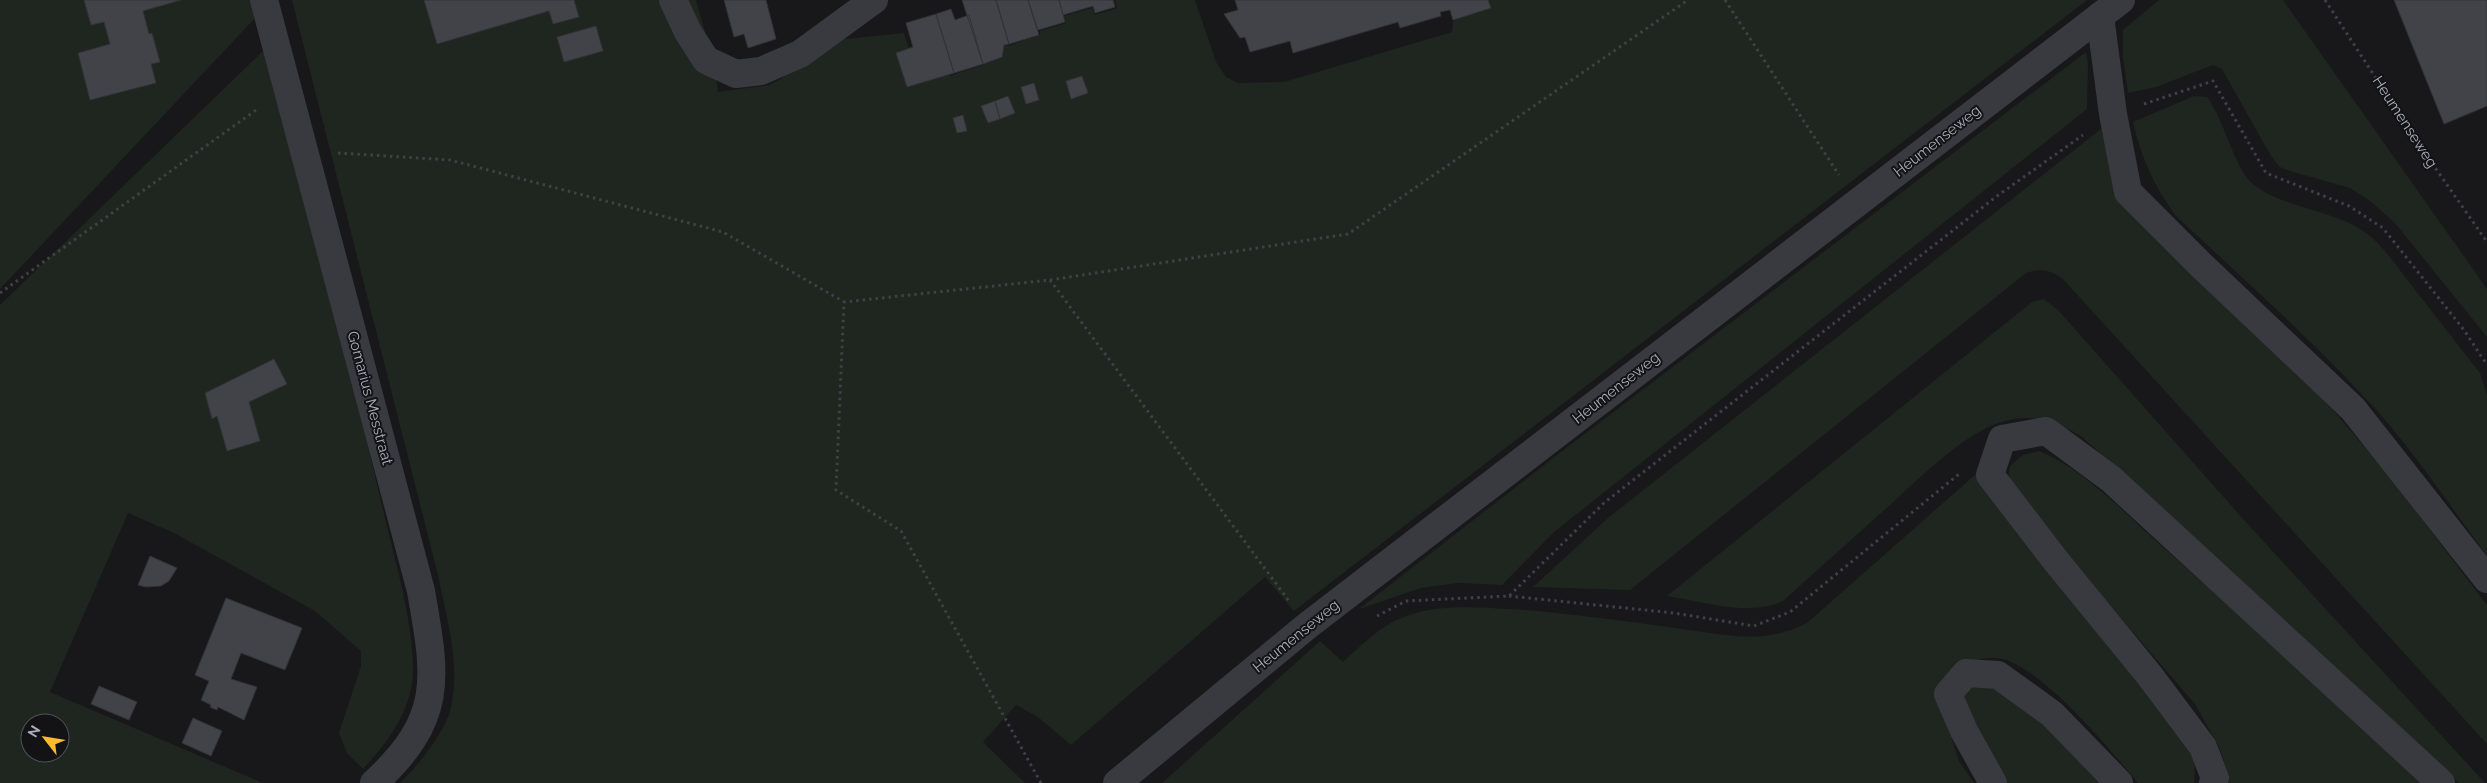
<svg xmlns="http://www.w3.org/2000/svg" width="2487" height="783" viewBox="0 0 2487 783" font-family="Raleway,sans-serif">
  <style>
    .green { fill: #1e261f; fill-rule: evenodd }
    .building { fill: #424348; stroke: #323237 }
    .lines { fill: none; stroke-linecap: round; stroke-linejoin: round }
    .path { stroke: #3f4147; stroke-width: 3; stroke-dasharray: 2.5 4; stroke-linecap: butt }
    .minor { stroke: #393a40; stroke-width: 28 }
    .labels { text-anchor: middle; stroke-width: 4; stroke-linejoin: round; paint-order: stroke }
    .street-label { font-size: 15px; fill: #aaafbb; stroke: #131316 }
  </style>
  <rect width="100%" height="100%" fill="#18181b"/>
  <path class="green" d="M0,0H252L256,17L0,289Z
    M292,0H696L715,68L718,92L769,85L781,79L803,60L835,40L904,33L916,72L945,63L950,76L986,64L979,43L1004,35L1008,46L1040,35V31L1066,23L1064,16L1092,8L1095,15L1117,8L1115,0H1195L1216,62L1226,77L1238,83L1284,82L1452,32L1455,0H2087L1294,611L1265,577L1071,745L1038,717L1016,705L983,742L1025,783H400C418,766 446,731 451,707C461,664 446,617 438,575Z
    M2159,0H2283L2487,289V337L2395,223L2369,200L2350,188L2290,171L2280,167L2271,156L2222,69L2213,65L2156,87L2128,93L2123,58V30Z
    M265,49C306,204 348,358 384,514C395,561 420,643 411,689C404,721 385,745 363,769L347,753L339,733L361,666V651L315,611L174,533L128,513L50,692L263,783H0V305ZM30,723H60V753H30Z
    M2086,52L2088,64L2087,109L1554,532L1502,585L1457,583L1421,588L1359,609L1561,452Z
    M2194,96L2207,97C2224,119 2234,168 2253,184C2282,208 2332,209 2365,232C2384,246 2398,268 2412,286C2435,315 2457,344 2480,373L2487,395V556C2449,504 2413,450 2369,402C2308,336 2240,276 2175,215C2154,185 2141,158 2133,122Z
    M2101,129L2113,169L2327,403L2385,471L2487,605V744L2062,278C2049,270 2041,268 2026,273L1630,590L1533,587L1608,518Z
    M2044,299L2058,310L2244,520L2485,783H2459L2305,639L2081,436C2057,422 2032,413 2005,421C1966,431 1921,477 1891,504C1855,536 1819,569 1783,601C1747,617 1705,602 1667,596L2032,302Z
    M2039,451C2086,470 2126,515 2164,548C2251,625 2337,704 2422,783H2228L2229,775L2219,747L2195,704L2061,549L2008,479L2010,466L2023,455Z
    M1976,474L2184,741L2195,761L2194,783H2138C2109,748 2047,674 2006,660C1992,655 1973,660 1960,665L1939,700L1959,761L1974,783H1162L1320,641L1343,662C1361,646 1381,625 1404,617C1436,604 1475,607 1509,609C1569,613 1629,622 1689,630C1732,636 1766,644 1807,623Z
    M1977,683L1995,686L2039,719L2101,783H1999L1961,695Z"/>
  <path class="building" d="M84,0H181L143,11L149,34L152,33L160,62L151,64L156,83L90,100L78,53L110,44L104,22L91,25Z
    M424,0H574L579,17L553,24L549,11L437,44Z
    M724,0H766L776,39L748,48L744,34L734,37Z
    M962,0H996L1009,44L1004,45L1002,57L983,64Z
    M996,0H1028L1039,35L1009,44Z
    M1028,0H1059L1065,22L1038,30Z
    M1059,0H1113L1115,7L1095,13L1093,6L1063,15Z
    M1235,0H1488L1491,8L1453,20L1450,10L1440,12L1441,16L1400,28L1398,22L1293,53L1290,41L1250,52L1245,37L1240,38L1224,14L1238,10Z
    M2394,0H2487V106L2444,124Z
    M951,9L955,20L969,15L983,64L954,73L936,14Z
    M936,14L954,73L907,87L896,53L913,47L906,23Z
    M596,26L603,51L564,62L557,37Z
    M1082,76L1088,93L1071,99L1066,81Z
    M1034,83L1039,100L1026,104L1021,87Z
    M1008,96L1015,113L1000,119L995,101Z
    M995,101L1000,119L988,123L981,106Z
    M963,115L967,131L957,133L953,118Z
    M274,359L287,384L249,402L260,441L227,451L217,416L212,419L205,393Z
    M150,556L177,568L169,581L161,586L146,587L138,585Z
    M226,598L302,628L285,670L241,653L231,679L257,687L244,720L218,707L217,710L210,707L211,705L201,700L209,681L195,675Z
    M99,686L137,702L129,720L91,704Z
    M193,718L222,731L211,756L182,743Z"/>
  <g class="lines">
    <path class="path" d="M1725,0L1839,175
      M2325,0L2420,146L2487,242
      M2144,104L2213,81L2266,173L2349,206L2383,228L2464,330L2487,365
      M338,153L450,160L723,232L844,302
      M1050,280L1289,601
      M0,293L259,108
      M1509,596L1674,613L1754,626L1790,612L1959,474
      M1377,616L1406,601L1509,596L1605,502L1997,196L2083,135
      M1041,783L901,531L836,490L844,302L1050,280L1348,234L1688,0"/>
    <path class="minor" d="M264,0L421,591C436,677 445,718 374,783
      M673,0L688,32L706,60L736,74L761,71L800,54L874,0
      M2100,16L2113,114L2128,192L2201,265L2353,409L2487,579
      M1117,783L1307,626L2121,0
      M1993,783L1964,731L1948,694L1966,673L1998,675L2052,714L2119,783
      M2213,783L2215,778L2203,747L2150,676L2056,561L1990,475L2002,439L2046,431L2111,479L2441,783"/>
  </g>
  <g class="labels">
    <g class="street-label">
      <text transform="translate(2405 122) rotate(57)" y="5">Heumenseweg</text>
      <text transform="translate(1937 141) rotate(-38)" y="5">Heumenseweg</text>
      <text transform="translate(1616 388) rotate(-38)" y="5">Heumenseweg</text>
      <text transform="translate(370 398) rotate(75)" y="5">Gomarius Messtraat</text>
      <text transform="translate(1296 636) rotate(-39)" y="5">Heumenseweg</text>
    </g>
  </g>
  <g transform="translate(45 738) rotate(301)"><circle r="24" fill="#131316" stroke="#4f5158"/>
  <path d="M0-4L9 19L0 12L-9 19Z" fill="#feba2e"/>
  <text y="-8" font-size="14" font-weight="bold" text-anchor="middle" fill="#aaafbb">N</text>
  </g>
</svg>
